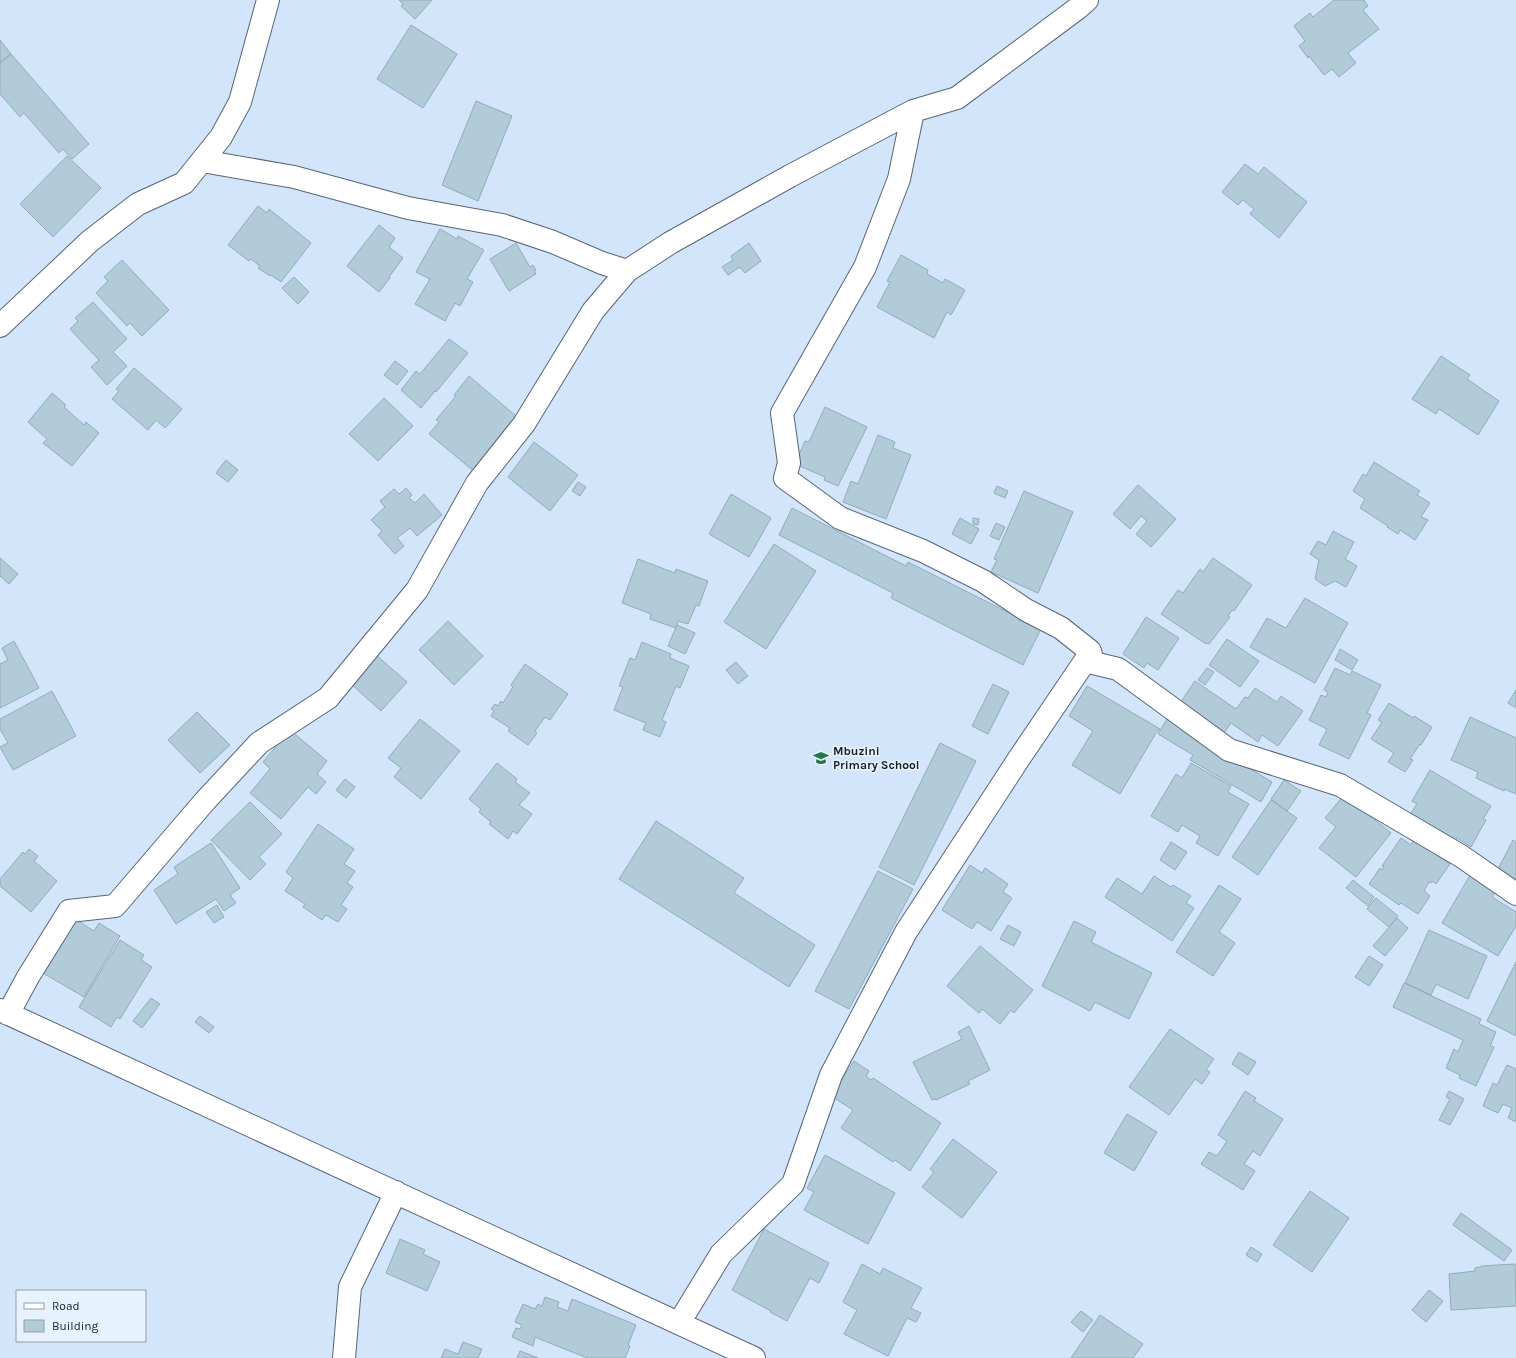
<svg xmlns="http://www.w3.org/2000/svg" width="1516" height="1358" viewBox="0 0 1516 1358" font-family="Karla,sans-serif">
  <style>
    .building { fill: #b1cbd9; stroke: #92abb9 }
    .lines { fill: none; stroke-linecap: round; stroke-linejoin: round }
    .minor-casing { stroke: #566678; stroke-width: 24 }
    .minor { stroke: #fff; stroke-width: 22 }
    .labels { text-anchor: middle; stroke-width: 3; stroke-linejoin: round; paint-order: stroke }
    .poi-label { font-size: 12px; font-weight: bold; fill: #171e25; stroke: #e6f2fe; text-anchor: start }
  </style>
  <rect width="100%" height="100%" fill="#d3e5fa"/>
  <path class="building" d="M399,0H432L415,19L401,6L403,4Z
    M1334,0H1364L1368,6L1363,10L1379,29L1348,53L1356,63L1339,77L1332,69L1324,75L1309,56L1308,58L1299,46L1305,41L1294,26L1310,13L1313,17Z
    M411,25L457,54L423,108L377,79Z
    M0,40L11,54L0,63Z
    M11,54L89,144L72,159L63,149L59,153L24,113L20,117L0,94V63Z
    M476,101L512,116L478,201L442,185Z
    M67,156L101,188L53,237L20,204Z
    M1245,164L1258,174L1264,167L1307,202L1279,238L1250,214L1254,209L1243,200L1238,205L1222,192Z
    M258,206L267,213L269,209L311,243L281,282L271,275L270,276L258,268L260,266L251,259L249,261L228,245Z
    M379,225L395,238L389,247L403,258L389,277L390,278L379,292L347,266Z
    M440,229L457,239L458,236L484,250L467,279L473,282L460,306L455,303L445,321L415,304L430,279L416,272Z
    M516,243L530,267L533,265L536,270L534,271L536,274L509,291L490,259Z
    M749,243L761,261L745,273L740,267L728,275L722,267L733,260L731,256Z
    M901,255L928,270L927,274L943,283L945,279L965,290L951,315L947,312L934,338L877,307L890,282L887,281Z
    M122,260L169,310L142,336L130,323L127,326L96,293L108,281L104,277Z
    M294,277L309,292L298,304L282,288Z
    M93,302L127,339L113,352L127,366L107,385L91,367L99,360L70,329L78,321L75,318Z
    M449,339L468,353L436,392L435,391L421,408L401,390L416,371L420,374Z
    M1441,356L1470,375L1467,379L1499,401L1478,435L1439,409L1436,414L1412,399Z
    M395,361L408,371L397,385L384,375Z
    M134,368L182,409L165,428L156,420L148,430L112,399L119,391L116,389Z
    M469,376L516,416L476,473L429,434L439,422L436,420L456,396L454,395Z
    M52,393L66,405L64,407L84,425L86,422L99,433L72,466L43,443L47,439L28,422Z
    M384,398L413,426L378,461L349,434Z
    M825,407L867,427L838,486L824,480L825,477L795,464L805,441L809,442Z
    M878,435L895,442L893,448L911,455L886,519L843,502L851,481L858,484Z
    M534,442L578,475L550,511L508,477Z
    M226,460L238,470L228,482L216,473Z
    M1374,462L1420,491L1417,495L1430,503L1421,517L1428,520L1415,540L1400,530L1398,534L1387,527L1388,526L1360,508L1365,499L1353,491L1363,474L1366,476Z
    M578,482L586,487L580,496L572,491Z
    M1138,485L1176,519L1151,547L1136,534L1147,521L1141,516L1130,529L1113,514Z
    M997,486L1008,491L1005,498L994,493Z
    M406,488L412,495L409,498L415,503L424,494L442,515L417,536L410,528L397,538L404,546L395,554L378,535L382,531L371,520L385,507L380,501L394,489L399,494Z
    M1024,491L1073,512L1038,593L991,572L997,560L994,559Z
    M731,494L771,518L749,557L709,534Z
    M792,508L906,566L908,562L1041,629L1023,665L891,598L893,593L779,535Z
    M960,518L979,529L971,544L952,534Z
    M973,518L979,519L978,525L973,524Z
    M996,523L1005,527L999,540L990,536Z
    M1333,531L1354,542L1345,559L1357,566L1346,587L1335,581L1325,586L1315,579L1319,560L1310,554L1318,541L1326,545Z
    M774,544L816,571L766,649L724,622Z
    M0,558L18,574L9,584L0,576Z
    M1213,558L1252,585L1234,611L1232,610L1228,616L1230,617L1209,644L1207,643L1206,644L1161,614L1178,590L1183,593L1200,569L1203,572Z
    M638,559L675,573L676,569L708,581L699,606L696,605L688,624L678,621L676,628L650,619L651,614L622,603Z
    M1305,598L1348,623L1315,683L1250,647L1267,618L1286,628Z
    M1146,617L1179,638L1158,670L1147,663L1144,668L1123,654Z
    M448,621L483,656L454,685L419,650Z
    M677,625L695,633L685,654L668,646Z
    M1227,639L1259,661L1240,687L1209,665Z
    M14,641L39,688L0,708V664L8,660L2,648Z
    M642,642L671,654L670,658L689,666L680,688L676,686L662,720L666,722L660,737L643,730L646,723L614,710L623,687L619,686L630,658L635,660Z
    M1340,649L1358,660L1352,670L1335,660Z
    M375,654L407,682L381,711L350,683Z
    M736,662L748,676L738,684L726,670Z
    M525,664L568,694L550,720L545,717L535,731L537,733L528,745L508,731L510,728L491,716L494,711L491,709L495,704L498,706L501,701L503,703L513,687L511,685Z
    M1207,668L1214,672L1205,685L1198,680Z
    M1335,668L1350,675L1352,671L1381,685L1367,713L1371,715L1349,759L1319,745L1327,729L1309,720L1321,695L1326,697L1328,692L1324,690Z
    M1195,681L1236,709L1245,697L1248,698L1255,688L1277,702L1281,696L1303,711L1278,746L1262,735L1258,742L1231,723L1224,733L1180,703Z
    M993,684L1009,692L988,734L972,726Z
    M1087,686L1160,729L1156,733L1120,794L1072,765L1093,731L1069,716Z
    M1516,690V708L1508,703Z
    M52,691L76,736L13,770L0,747L8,743L0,729V719Z
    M1389,703L1413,718L1414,716L1432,727L1421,745L1420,744L1410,759L1413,760L1405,772L1388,762L1394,753L1371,739L1382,722L1378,720Z
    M197,712L230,745L200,773L168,740Z
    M1470,717L1516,738V794L1504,789V791L1476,778L1478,772L1451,760Z
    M420,719L460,751L421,799L394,777L401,768L388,758Z
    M1167,719L1272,782L1261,802L1192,761L1190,760L1193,755L1158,734Z
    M290,730L327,761L317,774L326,782L316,794L308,787L281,819L250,793L270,769L263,762Z
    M940,743L976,761L914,885L879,867Z
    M497,763L517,779L515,782L530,793L519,805L532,814L517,834L513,831L508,839L489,824L491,822L479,812L481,809L469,799Z
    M1191,763L1231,786L1228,792L1249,804L1218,856L1196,843L1200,836L1182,825L1178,832L1151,816L1176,774L1182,778Z
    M1430,770L1491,806L1483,819L1486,820L1471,847L1457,838L1454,844L1408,818L1417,804L1412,801Z
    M345,779L355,787L346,798L336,790Z
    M1284,780L1301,791L1287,811L1271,799Z
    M1344,795L1391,833L1356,877L1319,848L1336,827L1325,818Z
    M1271,800L1297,818L1258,875L1232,857Z
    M250,802L282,834L259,857L266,864L250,880L211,840Z
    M656,821L744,878L734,893L815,945L789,987L619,879Z
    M318,824L354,849L344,864L355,871L347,883L353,887L341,905L347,909L338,922L326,915L322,920L303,907L305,904L285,891L293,878L286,872Z
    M1401,838L1411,845L1414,840L1450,864L1436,884L1432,881L1431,883L1429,882L1424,891L1430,896L1418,914L1401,903L1399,905L1369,884L1380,868L1382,870L1384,866H1382Z
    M1513,840L1516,842V884L1496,873Z
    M1171,842L1187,852L1175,870L1160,860Z
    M211,843L240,888L230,895L236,903L224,911L216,899L176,924L154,890L178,874L174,867Z
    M29,849L38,856L34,861L57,881L31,912L0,886V879L23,852L25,854Z
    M970,865L982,873L985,868L1008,884L1003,892L1012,898L991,931L977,922L972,929L942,910Z
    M878,871L913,889L849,1009L815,991Z
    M1472,872L1498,887L1492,897L1516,912V926L1498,956L1442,923Z
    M1154,876L1171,887L1173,885L1191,896L1186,903L1194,908L1172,941L1105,897L1117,878L1142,894Z
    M1353,880L1374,897L1368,906L1346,888Z
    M1219,885L1241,899L1219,932L1235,943L1213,976L1176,952Z
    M1376,898L1398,916L1389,927L1367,909Z
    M217,905L224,917L214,923L206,912Z
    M1397,918L1408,928L1385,956L1373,946Z
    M75,919L94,931L99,923L120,936L84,997L43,973Z
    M1074,921L1096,932L1091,942L1152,973L1129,1019L1095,1002L1090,1011L1042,986Z
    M1008,925L1021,932L1014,946L1000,939Z
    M1429,930L1487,956L1468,999L1436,984L1431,995L1405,983Z
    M120,940L144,955L141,960L152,967L120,1019L117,1017L111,1027L79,1007Z
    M980,946L1033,990L1014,1013L1011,1010L1000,1024L982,1009L979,1013L947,986Z
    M1369,956L1383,965L1369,986L1355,977Z
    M1516,962V1036L1487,1021Z
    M1404,983L1481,1019L1479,1024L1496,1032L1490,1046L1494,1047L1476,1086L1459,1078L1460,1075L1446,1068L1454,1049L1458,1052L1463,1040L1393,1007Z
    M151,998L160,1004L142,1028L133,1021Z
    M200,1016L214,1027L209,1033L195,1022Z
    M969,1026L990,1070L968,1081L970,1084L936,1100V1099L932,1100L913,1062L962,1039L958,1032Z
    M1170,1029L1214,1059L1206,1070L1210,1072L1202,1084L1195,1079L1169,1115L1129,1087Z
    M1239,1052L1256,1062L1248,1075L1232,1064Z
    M854,1061L869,1071L866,1076L871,1080L873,1078L941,1123L910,1171L895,1160L893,1162L841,1128L853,1110L831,1096Z
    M1507,1065L1516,1069V1122L1508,1118L1512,1108L1503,1104L1498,1113L1483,1106L1493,1083L1497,1085Z
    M1245,1091L1256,1098L1254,1101L1283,1119L1260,1156L1253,1151L1244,1164L1255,1171L1243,1190L1201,1164L1209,1152L1217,1156L1227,1141L1218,1135Z
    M1449,1091L1464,1099L1450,1125L1439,1120L1450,1099L1446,1097Z
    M1127,1114L1157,1132L1134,1171L1104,1153Z
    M953,1139L997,1172L962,1218L922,1187L934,1172L930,1169Z
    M825,1155L895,1193L868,1244L804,1210L814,1192L807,1188Z
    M1310,1191L1349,1218L1312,1272L1273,1245Z
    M1461,1213L1512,1250L1504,1261L1453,1225Z
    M764,1229L829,1263L819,1283L810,1278L787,1321L770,1312L771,1311L732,1290Z
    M400,1239L425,1250L423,1254L440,1262L427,1291L386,1273Z
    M1251,1247L1262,1254L1257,1262L1246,1255Z
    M862,1264L880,1274L883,1268L922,1288L911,1308L921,1313L916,1322L907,1318L888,1356L844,1334L857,1310L843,1302Z
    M1515,1264L1516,1306L1451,1310L1449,1274L1475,1271V1268L1481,1267V1266Z
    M1429,1290L1443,1301L1426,1322L1412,1310Z
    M545,1297L559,1302L557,1307L568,1311L572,1299L636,1325L628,1345L630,1346L625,1358H587L535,1337L533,1346L512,1337L516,1328L520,1329L522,1325L515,1322L523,1304L535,1309L538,1304L542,1306Z
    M1081,1311L1093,1320L1083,1332L1071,1322Z
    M1100,1315L1143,1344L1133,1358H1071Z
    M463,1342L482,1349L478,1358H441L445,1349L458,1354Z
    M520,1351L538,1358H517Z"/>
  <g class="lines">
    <g class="minor-casing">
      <path id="minor" d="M913,111L899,179L865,267L782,413L789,463L785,478L840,518L923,551L983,581L1026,610L1061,628L1090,651L1093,663
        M202,161L294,177L408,208L502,225L553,242L602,263L627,271L670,243L790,176L913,111L957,98L1078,8L1087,0
        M0,326L90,241L138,204L184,183L221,137L240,102L268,0
        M0,1010L754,1358
        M8,1014L28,977L69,911L115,906L205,801L259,743L328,698L417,590L477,483L524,424L593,311L627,271
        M679,1323L721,1254L793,1184L831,1075L906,932L1018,760L1085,661L1118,669L1229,750L1340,785L1461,856L1516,894
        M344,1358L350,1287L396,1192"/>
    </g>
    <use href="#minor" class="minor"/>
  </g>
  <defs>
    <g id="school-bare" transform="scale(1.2)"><path d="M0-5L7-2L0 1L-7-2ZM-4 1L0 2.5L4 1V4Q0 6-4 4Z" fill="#22774a" stroke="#e6f2fe" stroke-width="2.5" paint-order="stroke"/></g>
  </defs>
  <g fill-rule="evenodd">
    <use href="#school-bare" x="821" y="758"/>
  </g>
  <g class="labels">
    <g class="poi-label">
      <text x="833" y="755">Mbuzini<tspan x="833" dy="14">Primary School</tspan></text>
    </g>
  </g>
  <rect x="16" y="1290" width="130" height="52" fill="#e6f2fe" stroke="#939da7"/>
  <rect x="24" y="1303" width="20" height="6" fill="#ffffff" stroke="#939da7"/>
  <text x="52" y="1310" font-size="12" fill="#171e25">Road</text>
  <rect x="24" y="1320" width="20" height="12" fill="#b1cbd9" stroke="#939da7"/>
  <text x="52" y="1330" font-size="12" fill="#171e25">Building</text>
</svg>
